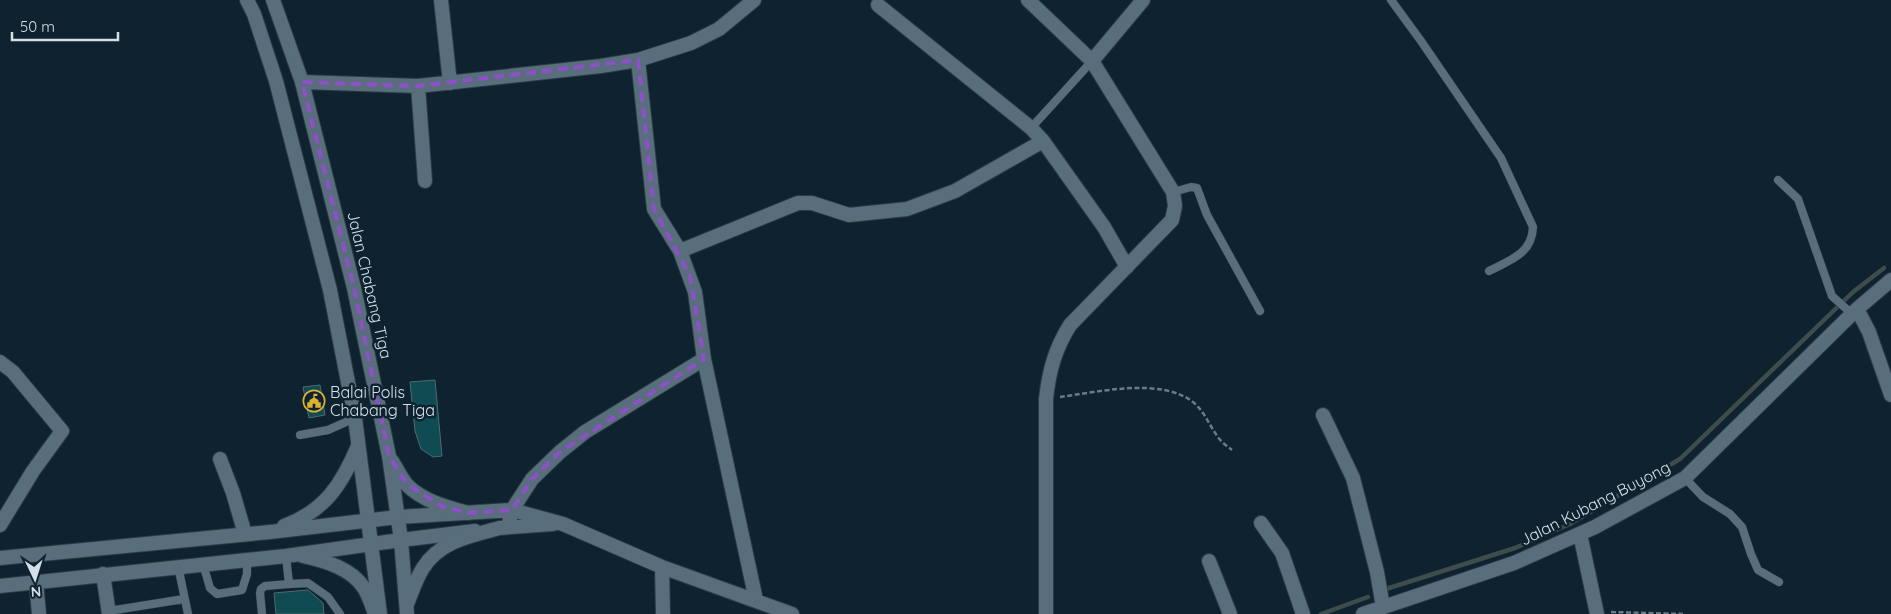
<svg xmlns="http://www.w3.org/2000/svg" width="1891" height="614" viewBox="0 0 1891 614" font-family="Quicksand,sans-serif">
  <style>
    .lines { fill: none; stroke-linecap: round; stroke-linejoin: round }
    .stream { stroke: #3f4c4c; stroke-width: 4.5 }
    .building { fill: #104b53; stroke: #4d6b6f }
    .service-casing { stroke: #2e3a44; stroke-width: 9 }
    .minor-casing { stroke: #2e3a44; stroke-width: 16 }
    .secondary-casing { stroke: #2e3a44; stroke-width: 16 }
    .path { stroke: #6a7b86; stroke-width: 2.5; stroke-dasharray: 5 2.5; stroke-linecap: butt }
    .service { stroke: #586e7d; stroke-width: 8 }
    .minor { stroke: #586e7d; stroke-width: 14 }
    .secondary { stroke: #586e7d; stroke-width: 14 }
    .marked { fill: none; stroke: #8d50c7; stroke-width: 4; stroke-dasharray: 10 6; stroke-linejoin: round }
    .labels { text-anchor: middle; stroke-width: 5; stroke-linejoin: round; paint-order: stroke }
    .street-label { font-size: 16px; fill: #d3e0e8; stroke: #0e222f }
    .poi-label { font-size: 16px; fill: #d3e0e8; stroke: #0e222f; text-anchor: start }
  </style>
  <rect width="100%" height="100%" fill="#0e222f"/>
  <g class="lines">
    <path class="stream" d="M1386,589L1515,548L1570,524L1680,459L1853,292L1884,268
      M1321,614L1368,597"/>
  </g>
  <path class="building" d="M435,380L442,456L433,457L421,449L415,431L410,382Z
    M320,385L325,415L309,418L303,387Z
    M308,590L323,603L324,614H276L274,593Z"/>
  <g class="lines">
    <g class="service-casing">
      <path id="service" d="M1391,0L1421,41L1501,158L1533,227C1532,254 1510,260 1489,271
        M1031,128L1092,61
        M1778,180L1798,199L1832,296L1852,314
        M1173,192L1191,187L1197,188L1207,215L1260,311
        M300,435L328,430L355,418
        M1685,478L1703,497L1730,514L1742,527L1751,554L1758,570L1779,582
        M286,556L289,584L308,583L328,597L340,614
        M203,564L210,588L217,594L242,590L247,574V560
        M178,566L188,614
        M109,611L184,599
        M262,614L260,593L261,589L265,586L289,584"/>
    </g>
    <g class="minor-casing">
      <path id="minor" d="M441,0L450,83
        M1028,0L1092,61L1173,192L1175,206L1172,220L1070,325C1055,349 1049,371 1046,399V614
        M878,5L1031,128L1043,141L1104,227L1127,267
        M638,60L654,209L680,251L695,292L704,359L756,600
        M1092,61L1143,0
        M302,82L418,86L601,66L638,60L691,43L719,29L754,0
        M418,86L425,181
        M680,251L798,203H812L849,215L907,209L955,191L1043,141
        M1857,309L1869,332L1891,395
        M0,362L13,372L62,431L33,471L0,525
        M1323,415L1353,478L1377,572L1383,607
        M220,459L233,493L245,534
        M398,517L512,510L563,524L662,567L792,614
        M1261,523L1282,553L1303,614
        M508,527L512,510L532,479L560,452L585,432L704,359
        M499,528L553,524
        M1580,534L1597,614
        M401,540L475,531
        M1209,561L1230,614
        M662,567L663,614
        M103,574L109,614
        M36,582L39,614
        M1363,614L1514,563L1595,527L1685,478L1857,309L1891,280"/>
    </g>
    <g class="secondary-casing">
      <path id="secondary" d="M247,0L254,14L276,81L330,290L355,418L380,614
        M273,0L302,82L354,288L389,456L401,540L407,614
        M392,461C397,469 401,478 407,485C423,501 446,507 468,513
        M284,526C325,511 342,484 358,446
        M303,556C325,561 351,568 364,588C369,596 372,606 375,614
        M0,558L270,532L398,517
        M0,586L286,556L401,540
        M407,604C412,592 416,579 423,568C439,542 469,536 496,529"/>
    </g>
    <path class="path" d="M1060,397C1098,392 1161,377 1193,402C1205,412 1209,425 1218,437C1221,442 1227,446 1232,450
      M1611,612L1683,614"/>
    <use href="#service" class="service"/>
    <use href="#minor" class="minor"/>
    <use href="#secondary" class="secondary"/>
  </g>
  <path class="marked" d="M638,60L654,209L690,276L704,359L560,452L532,479L512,510L468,513L441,506L407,484L389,456L354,288L302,82L418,86Z"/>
  <defs>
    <g id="civic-ring" transform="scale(1.125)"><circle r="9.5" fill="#0e222f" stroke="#dab333" stroke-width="1.5"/><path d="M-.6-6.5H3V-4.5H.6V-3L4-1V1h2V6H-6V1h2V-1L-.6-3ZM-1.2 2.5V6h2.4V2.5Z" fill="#dab333"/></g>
  </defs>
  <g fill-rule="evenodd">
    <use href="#civic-ring" x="314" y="401"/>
  </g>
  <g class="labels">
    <g class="street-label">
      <text transform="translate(370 285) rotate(77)" y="6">Jalan Chabang Tiga</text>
      <text transform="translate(1595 503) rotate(-27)" y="6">Jalan Kubang Buyong</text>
    </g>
    <g class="poi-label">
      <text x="330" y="398">Balai Polis<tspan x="330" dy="18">Chabang Tiga</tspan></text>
    </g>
  </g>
  <g transform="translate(35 579) rotate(176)" stroke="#0e222f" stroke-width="4" paint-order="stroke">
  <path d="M0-4L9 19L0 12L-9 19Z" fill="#d3e0e8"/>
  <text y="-8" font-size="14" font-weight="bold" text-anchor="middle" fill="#d3e0e8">N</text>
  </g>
  <path d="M12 32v8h106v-8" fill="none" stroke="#d3e0e8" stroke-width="2.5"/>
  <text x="20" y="32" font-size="15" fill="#d3e0e8" stroke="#0e222f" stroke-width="4" paint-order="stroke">50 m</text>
</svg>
